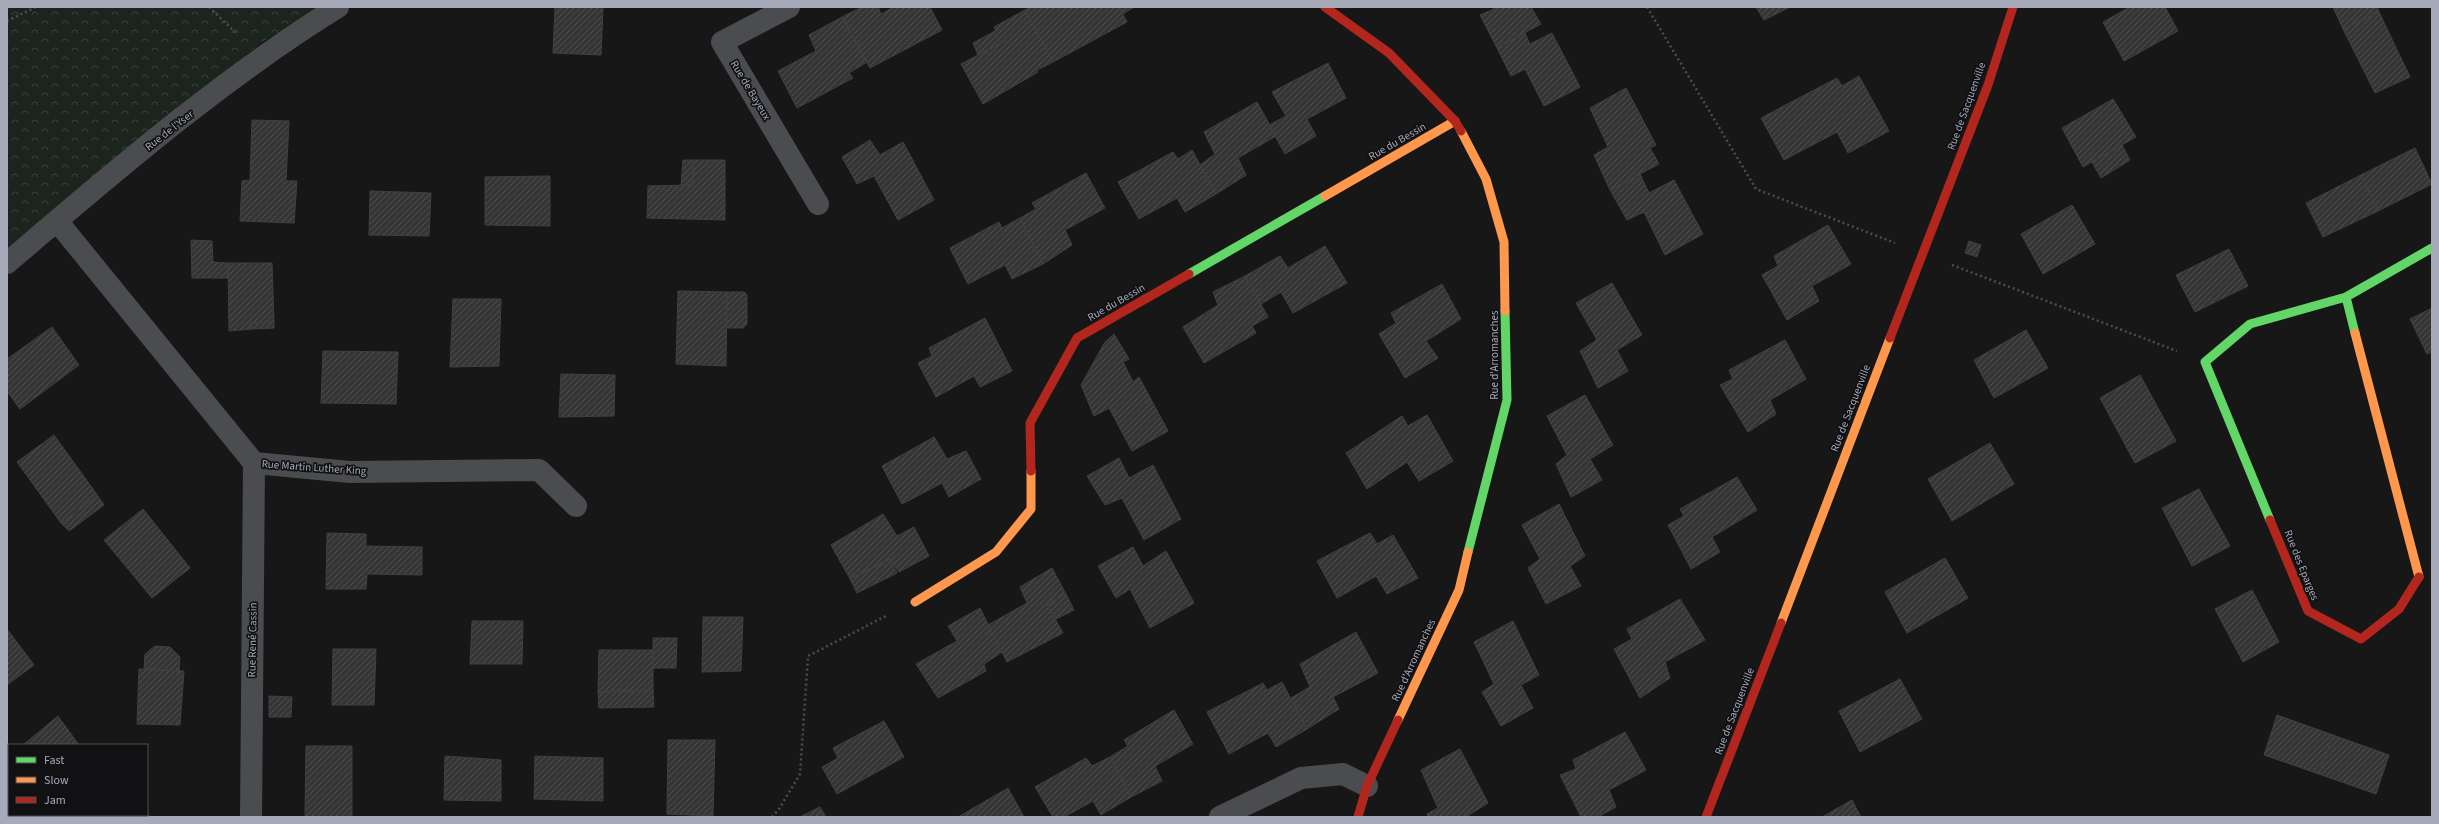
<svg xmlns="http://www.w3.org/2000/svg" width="2439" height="824" viewBox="0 0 2439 824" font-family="'Source Sans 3',sans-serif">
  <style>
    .forest { fill: url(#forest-crowns) }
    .building { fill: url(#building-hatch); stroke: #3f4043 }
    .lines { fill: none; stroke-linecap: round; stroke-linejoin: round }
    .path { stroke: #4c4d51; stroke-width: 2.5; stroke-dasharray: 2 3; stroke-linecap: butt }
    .street { stroke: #4a4c50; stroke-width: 22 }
    .fast { stroke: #63d668; stroke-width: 9 }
    .slow { stroke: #ff974d; stroke-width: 9 }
    .jam { stroke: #b3261e; stroke-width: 9 }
    .labels { text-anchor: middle; stroke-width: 3.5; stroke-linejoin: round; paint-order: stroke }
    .street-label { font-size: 11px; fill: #a6aab9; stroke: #111113 }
  </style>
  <defs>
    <pattern id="forest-crowns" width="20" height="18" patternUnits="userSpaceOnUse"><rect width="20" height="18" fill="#1c241e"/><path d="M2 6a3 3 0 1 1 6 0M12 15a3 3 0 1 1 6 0" fill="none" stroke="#3a413d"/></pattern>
    <pattern id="building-hatch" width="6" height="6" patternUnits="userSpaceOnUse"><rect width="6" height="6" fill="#353536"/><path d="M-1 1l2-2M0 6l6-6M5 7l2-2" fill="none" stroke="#4f5051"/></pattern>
  </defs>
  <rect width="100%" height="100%" fill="#171717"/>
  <path class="forest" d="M7,7H324L262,42L7,254Z"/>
  <path class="building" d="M555,7H603L601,55L553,53Z
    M862,7H878L881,14L894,7H930L942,30L870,68L842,17Z
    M1029,7H1119L1127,22L1053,62L1025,10Z
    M1119,7H1134L1123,14Z
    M1493,7H1531L1541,24L1497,48L1480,15L1494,9Z
    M1756,7H1790L1764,20Z
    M2130,7H2165L2178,31L2124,61L2103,22Z
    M2333,7H2377L2379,12L2343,29Z
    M1025,10L1053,62L1037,70L1038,72L983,104L961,64L1001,43L994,27Z
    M2379,12L2410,77L2375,93L2343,29Z
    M842,17L867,62L849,73L853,78L797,108L778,71L816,51L809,35Z
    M995,31L1001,43L978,55L973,43Z
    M1525,33L1530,44L1552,33L1580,87L1544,106L1525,69L1511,76L1497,48Z
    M1328,63L1346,98L1307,119L1316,136L1285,154L1269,125L1286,116L1272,92Z
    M1859,76L1889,131L1848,153L1837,132L1784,160L1761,118L1837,78L1842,86Z
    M1626,88L1656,145L1650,148L1659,164L1610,190L1594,155L1608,147L1590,108Z
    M2113,99L2136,137L2083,167L2062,128Z
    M1257,102L1276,136L1238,158L1246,175L1216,194L1200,165L1215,154L1204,132Z
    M252,120L289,121L286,181H297L294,223L240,221L242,181L250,180Z
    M870,140L880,155L903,142L934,200L898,220L874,176L857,184L842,157Z
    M2122,145L2130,160L2101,178L2092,162Z
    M2415,148L2432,184L2378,211L2361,175Z
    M1192,150L1216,194L1185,212L1177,198L1139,219L1118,182L1173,152L1178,159Z
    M683,160H694L692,185H681Z
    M694,160H725V220L647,218L648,186L692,185Z
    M1086,173L1105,208L1065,230L1072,245L1043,264L1020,218L1036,209L1032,203Z
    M1640,174L1649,193L1674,180L1703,234L1665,255L1644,212L1627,220L1610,190Z
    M2361,175L2378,211L2323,237L2306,203Z
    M550,176V226L485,225V177Z
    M370,191L431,193L429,236L369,235Z
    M2072,205L2095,244L2043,274L2021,234Z
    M1020,218L1043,264L1012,279L1005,265L968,284L950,248L999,222L1002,228Z
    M1828,225L1851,264L1812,286L1819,301L1787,320L1762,275L1778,266L1774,256Z
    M191,240L212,241L213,262L228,263V278H192Z
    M1969,241L1981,245L1977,257L1965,253Z
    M1325,246L1347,283L1293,313L1281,292L1261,304L1245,276L1280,256L1288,268Z
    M2229,249L2248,286L2195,312L2176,275Z
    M228,263H272L274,322L251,323L252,329L229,331Z
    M1245,276L1268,317L1252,326L1256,333L1204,363L1183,327L1218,305L1213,292Z
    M1612,283L1642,335L1617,350L1628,371L1598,388L1580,351L1597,340L1576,303Z
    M1442,284L1461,319L1426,341L1438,358L1405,378L1379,334L1396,323L1391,313Z
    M678,291L727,292L726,366L676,364Z
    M727,292H744L747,295V324L743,328H726Z
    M453,299H501L499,366L450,367Z
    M2432,308V352L2427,354L2410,319Z
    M985,318L1012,371L980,387L974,376L936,397L918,363L932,356L929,348Z
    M274,322V328L252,329L251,323Z
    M52,327L79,365L20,409L7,391V359Z
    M2026,330L2048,368L1994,398L1974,360Z
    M1114,334L1129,359L1123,362L1133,382L1139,377L1168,431L1132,451L1109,408L1094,416L1081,385L1105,342Z
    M1785,340L1806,379L1770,400L1776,414L1748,432L1720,385L1733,379L1729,370Z
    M323,351L398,352L396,404L321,403Z
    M561,374L615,375L614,416L559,417Z
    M2140,375L2176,441L2135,463L2100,398Z
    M1585,395L1613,445L1590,459L1602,480L1571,497L1556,464L1567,455L1547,416Z
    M1427,415L1453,461L1419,481L1407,462L1367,489L1346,453L1402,416L1408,426Z
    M54,435L98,496L61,523L17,462Z
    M934,437L947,459L966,451L981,479L949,497L942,483L902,504L882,466Z
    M1990,443L2014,484L1952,521L1928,479Z
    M1119,458L1129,478L1153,465L1181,519L1144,540L1122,498L1105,505L1087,476Z
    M1737,477L1757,510L1712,537L1720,552L1691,569L1668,525L1684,516L1680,509Z
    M2199,489L2230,546L2192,566L2162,508Z
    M98,496L104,505L69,531L61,523Z
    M1559,504L1585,556L1570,566L1581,586L1546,604L1528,568L1540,559L1522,525Z
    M143,509L190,568L152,598L104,540Z
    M883,514L897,536L914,527L929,556L899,572L890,559L850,579L831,545Z
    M327,533L366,534V546L422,547V575L367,574L366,589H326Z
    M1370,533L1377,544L1393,535L1418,578L1387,594L1376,576L1337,598L1317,561Z
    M1133,547L1143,566L1166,551L1194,603L1150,628L1130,589L1116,598L1098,566Z
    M1945,558L1968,598L1907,633L1885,592Z
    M890,559L897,573L857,593L850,579Z
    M1052,568L1066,594L1047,605L1063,633L1007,662L988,625L1027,603L1020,587Z
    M2252,590L2279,642L2243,662L2215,609Z
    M1066,594L1074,610L1056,619L1047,605Z
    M1680,599L1705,640L1665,662L1670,678L1640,698L1614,649L1632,639L1627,629Z
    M980,608L1002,652L984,664L986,671L938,698L916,664L957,641L948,626Z
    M703,617H743L741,671L702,672Z
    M472,621H523L522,664H470Z
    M1513,621L1539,675L1521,685L1533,708L1501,726L1482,692L1494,684L1474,642Z
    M7,629L34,665L7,685Z
    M1356,632L1378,673L1333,697L1339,709L1307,729L1291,698L1310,687L1300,664Z
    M653,638H677L676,668H653Z
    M155,646L170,647L180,657L179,671L144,669L145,654Z
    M333,649H376L374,705H332Z
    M599,650H653V690L598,692Z
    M139,669L184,671L180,725L137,724Z
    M1900,679L1922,719L1860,752L1839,711Z
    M1282,682L1307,729L1276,747L1268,733L1229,754L1207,712L1263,683L1267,690Z
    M653,690L654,707L599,708L598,692Z
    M269,696L292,697L291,717H269Z
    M1174,710L1193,744L1155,766L1162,781L1131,797L1110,757L1128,746L1124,740Z
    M2277,715L2333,735L2319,774L2264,755Z
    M58,716L79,745H23Z
    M884,721L904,757L837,794L822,767L838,758L833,748Z
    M1625,732L1646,770L1609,790L1616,807L1598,817H1581L1560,775L1576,769L1573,760Z
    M2333,735L2389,755L2376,794L2319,774Z
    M668,740H715L713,816L667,814Z
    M306,746H352V817H305Z
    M1460,749L1488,803L1466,817H1428L1427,814L1438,808L1421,770Z
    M9,756V771L7,768V758Z
    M445,756L501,760V801L444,800Z
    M535,756L603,758V801L534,799Z
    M1110,757L1131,797L1101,815L1093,801L1064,817H1053L1035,787L1086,758L1092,766Z
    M1008,788L1024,817H958Z
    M1852,800L1861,817H1822Z
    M820,807L826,817H800Z
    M147,813L150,817H104L107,815H147Z"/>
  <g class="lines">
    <path class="path" d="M209,7L238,35
      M1647,7L1756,189L1895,243
      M7,21L36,7
      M1952,265L2177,351
      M772,817L779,809L800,774L808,656L888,615"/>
    <path class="street" d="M789,7L722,42L818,204
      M57,221L254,463L350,472L539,470L576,506
      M7,263C113,173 220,80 338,7
      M251,817L254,463
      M1220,817L1301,778L1343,774L1367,786"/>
    <path class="fast" d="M1189,274L1325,196
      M2355,333L2346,297L2432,248
      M2270,520L2205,362L2250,324L2346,297
      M1468,552L1507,400L1505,311"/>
    <path class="slow" d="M1461,131L1486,179L1504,242L1505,311
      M1325,196L1455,121
      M2355,333L2419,577
      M915,602L996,552L1031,509V471
      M1781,623L1890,338
      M1398,720L1459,590L1468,552"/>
    <path class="jam" d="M1325,7L1389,53L1455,121L1461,131
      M1890,338L1988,85L2013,7
      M1031,471L1030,423L1077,338L1189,274
      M2270,520L2308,611L2361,639L2399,609L2419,577
      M1358,817L1367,786L1398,720
      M1706,817L1781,623"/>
  </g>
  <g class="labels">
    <g class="street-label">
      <text transform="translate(751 90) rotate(59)" y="4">Rue de Bayeux</text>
      <text transform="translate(1966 106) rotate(-70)" y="4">Rue de Sacquenville</text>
      <text transform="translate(169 130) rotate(-38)" y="4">Rue de l'Yser</text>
      <text transform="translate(1397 141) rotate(-30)" y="4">Rue du Bessin</text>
      <text transform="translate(1116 302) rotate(-30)" y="4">Rue du Bessin</text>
      <text transform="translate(1494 355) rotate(-90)" y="4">Rue d'Arromanches</text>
      <text transform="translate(1850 408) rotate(-69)" y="4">Rue de Sacquenville</text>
      <text transform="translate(314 467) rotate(4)" y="4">Rue Martin Luther King</text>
      <text transform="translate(2302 565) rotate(68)" y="4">Rue des Eparges</text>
      <text transform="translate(252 640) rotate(-89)" y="4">Rue René Cassin</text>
      <text transform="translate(1413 660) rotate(-65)" y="4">Rue d'Arromanches</text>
      <text transform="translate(1734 711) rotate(-69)" y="4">Rue de Sacquenville</text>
    </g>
  </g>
  <rect width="2439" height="824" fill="none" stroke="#a6aab9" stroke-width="16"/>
  <rect x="8" y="744" width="140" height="72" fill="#111113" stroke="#4d4e55"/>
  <rect x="16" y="757" width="20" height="6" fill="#63d668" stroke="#4d4e55"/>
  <text x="44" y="764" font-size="12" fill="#a6aab9">Fast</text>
  <rect x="16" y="777" width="20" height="6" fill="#ff974d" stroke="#4d4e55"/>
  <text x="44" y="784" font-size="12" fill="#a6aab9">Slow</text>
  <rect x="16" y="797" width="20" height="6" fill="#b3261e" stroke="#4d4e55"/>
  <text x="44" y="804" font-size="12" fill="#a6aab9">Jam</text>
</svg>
